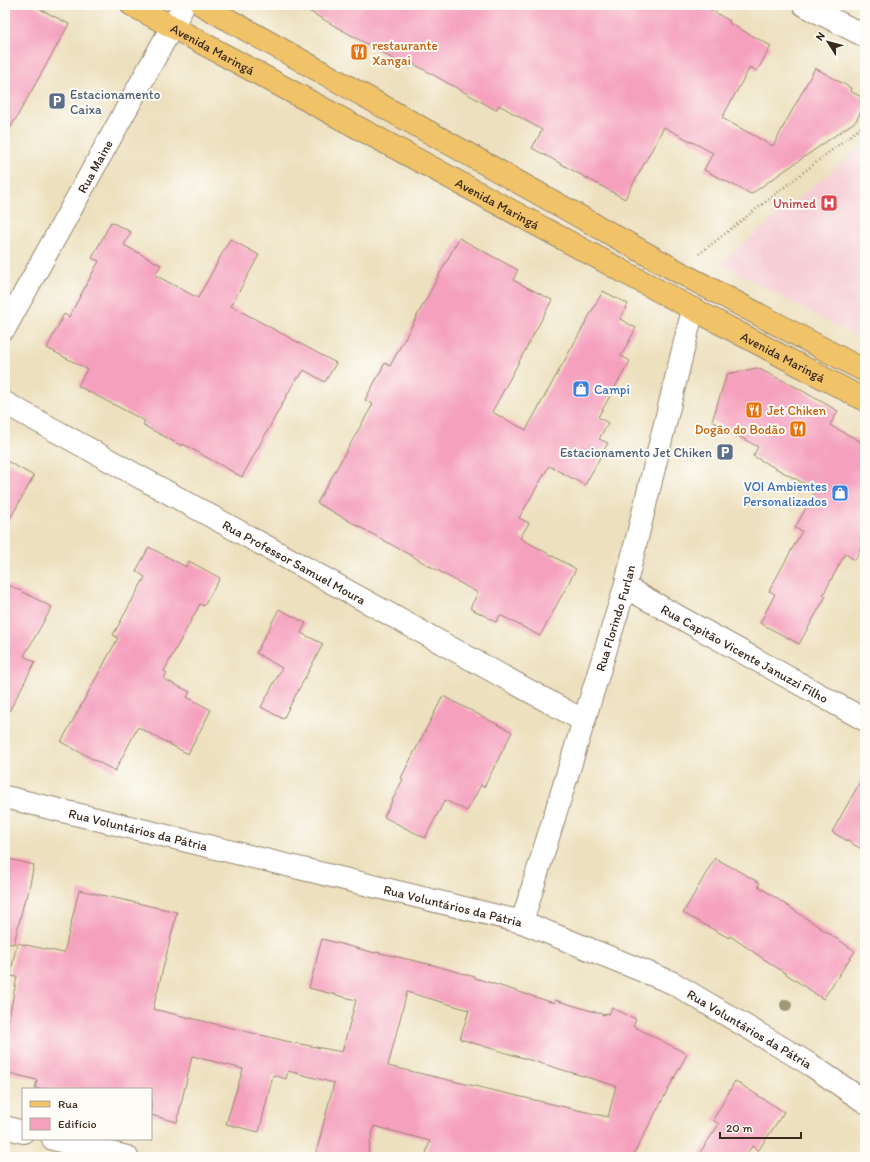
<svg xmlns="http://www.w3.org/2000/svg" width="870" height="1162" viewBox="0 0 870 1162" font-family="Itim,sans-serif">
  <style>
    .built { fill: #f6cfd6 }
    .building { fill: #f5a1be; fill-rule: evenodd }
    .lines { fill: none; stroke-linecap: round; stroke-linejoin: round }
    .minor-casing { stroke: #94856e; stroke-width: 24 }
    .major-casing { stroke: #94856e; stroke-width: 24 }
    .path { stroke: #94856e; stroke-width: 2.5; stroke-dasharray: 1 3; stroke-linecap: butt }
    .minor { stroke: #fff; stroke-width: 22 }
    .major { stroke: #f1c369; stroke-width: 22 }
    .tree { fill: #9e9875 }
    .labels { text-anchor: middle; stroke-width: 4; stroke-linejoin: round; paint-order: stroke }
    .food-label { font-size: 13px; fill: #c56008; stroke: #fdfcf7; text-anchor: start }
    .street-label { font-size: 13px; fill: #3b2a1e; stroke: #fdfcf7 }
    .service-label { font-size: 13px; fill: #4e5e75; stroke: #fdfcf7; text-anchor: start }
    .health-label { font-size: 13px; fill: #be3a42; stroke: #fdfcf7; text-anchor: end }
    .shop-label { font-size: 13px; fill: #366cbe; stroke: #fdfcf7; text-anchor: start }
  </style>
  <rect width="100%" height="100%" fill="#fdfcf7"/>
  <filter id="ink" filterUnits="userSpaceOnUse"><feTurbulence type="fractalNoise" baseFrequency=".025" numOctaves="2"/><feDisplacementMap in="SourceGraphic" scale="8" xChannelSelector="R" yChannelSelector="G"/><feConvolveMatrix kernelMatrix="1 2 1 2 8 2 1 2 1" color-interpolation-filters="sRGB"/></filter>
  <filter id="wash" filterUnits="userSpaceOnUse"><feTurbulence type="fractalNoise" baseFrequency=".012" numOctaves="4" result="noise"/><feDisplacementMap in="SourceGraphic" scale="16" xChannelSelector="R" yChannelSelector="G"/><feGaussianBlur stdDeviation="0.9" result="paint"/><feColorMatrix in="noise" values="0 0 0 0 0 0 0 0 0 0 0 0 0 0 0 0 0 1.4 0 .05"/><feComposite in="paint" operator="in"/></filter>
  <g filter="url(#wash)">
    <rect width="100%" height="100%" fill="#ede0be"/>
    <path class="built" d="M865,144V342L720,263Z"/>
    <g id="blocks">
      <path class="building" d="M5,5H32L69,24L5,138Z
        M298,5H702L730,21L729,23L771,46L757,71L750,67L722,118L773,146L815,68L851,88L850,91L865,99V104L856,121L751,194L704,170L713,153L664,127L625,199L532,148L542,130L499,105L496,110L412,63L409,68Z
        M111,222L131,232L124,245L161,265L155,275L198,298L230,239L259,255L231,306L336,363L325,382L304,370L299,378L297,377L242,477L183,444L182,446L143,425L145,421L78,386L87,369L47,348L64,314L69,317L99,261L92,258Z
        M459,238L518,270L513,280L552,300L492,412L526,430L603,291L628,304L620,319L636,328L621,356L630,361L598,417L608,423L599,439L608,443L585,485L549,466L519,518L529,523L520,538L576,569L540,636L500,615L496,622L470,608L478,593L317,503L373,404L365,400L385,363L390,366Z
        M757,368L792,385L838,411L830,425L865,444V541L855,560L845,554L823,595L826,596L799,644L760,623L775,594L769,591L802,531L795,528L816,490L753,456L758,447L712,421L727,374Z
        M5,460L34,476L5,528Z
        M149,547L186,567L189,561L220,578L204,606L200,604L164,671L167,673L164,679L190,692L187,697L211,710L188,754L138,727L115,771L61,742L118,638L113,635L145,577L136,571Z
        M5,583L52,607L24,656L35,662L5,719Z
        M279,609L306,623L301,633L323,644L283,719L261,707L282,668L256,653Z
        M443,696L512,732L484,787L481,785L467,811L445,800L425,838L384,817L403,779L401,778Z
        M865,773V851L832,832Z
        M5,858L34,865L27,898H25L14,944L5,943Z
        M715,858L760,883L758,886L855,951L823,999L730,936L729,938L683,913Z
        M79,890L177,912L153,1009L290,1042L342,1052L356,1000L309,988L322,939L375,953L376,952L433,965L475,977V978L554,1003L555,1000L605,1015L606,1013L609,1014L612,1008L636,1019L633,1026L687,1054L632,1157H425L430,1141L374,1126L367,1157H315L334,1083L288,1071L286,1079L273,1075L259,1132L226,1124L243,1069L192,1056L177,1122L151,1115V1089H35L37,1080L5,1072V1038L17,977L10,976L17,943L64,953ZM407,992L469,1010L460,1039L616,1086L608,1117L388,1066Z
        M735,1081L784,1112L758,1151L752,1146L745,1157H697L719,1124L713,1120Z"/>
    </g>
  </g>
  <g filter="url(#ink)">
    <use href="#blocks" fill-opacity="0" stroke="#94856e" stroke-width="1"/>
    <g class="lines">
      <g class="minor-casing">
        <g id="minor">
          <path d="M804,5L865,36"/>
          <path id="s1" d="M5,328L184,5"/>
          <path id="s2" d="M5,403L584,721"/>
          <path id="s3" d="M625,587L865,720"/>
          <path id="s4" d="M5,797L522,922L673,983L811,1065L865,1102"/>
          <path id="s5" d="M522,922L625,587L693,309"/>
          <path d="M5,1127L23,1132"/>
          <path d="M53,1139L127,1157"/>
        </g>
      </g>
      <g class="major-casing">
        <g id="major">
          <path id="s6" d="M132,5L661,292L865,400"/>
          <path d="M202,5L677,271L865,371"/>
        </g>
      </g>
      <path class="path" d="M699,254L865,124"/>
      <use href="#minor" class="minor"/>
      <use href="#major" class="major"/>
    </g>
    <circle class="tree" cx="786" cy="1005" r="6"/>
  </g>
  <defs>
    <g id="restaurant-square" transform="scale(0.9)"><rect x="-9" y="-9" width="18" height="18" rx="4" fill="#e8710a" stroke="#fdfcf7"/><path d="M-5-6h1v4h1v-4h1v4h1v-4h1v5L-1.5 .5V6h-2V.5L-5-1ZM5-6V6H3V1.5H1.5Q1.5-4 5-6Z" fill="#fff"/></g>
    <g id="parking-square" transform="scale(0.9)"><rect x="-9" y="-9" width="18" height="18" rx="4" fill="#5c6f8a" stroke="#fdfcf7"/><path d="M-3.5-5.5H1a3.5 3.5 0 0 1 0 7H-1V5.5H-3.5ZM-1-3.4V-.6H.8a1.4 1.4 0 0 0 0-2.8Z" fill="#fff"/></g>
    <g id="hospital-square" transform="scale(0.9)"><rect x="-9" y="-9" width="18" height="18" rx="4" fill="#e0444e" stroke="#fdfcf7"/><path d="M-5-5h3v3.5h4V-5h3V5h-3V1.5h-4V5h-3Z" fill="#fff"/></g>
    <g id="shop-square" transform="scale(0.9)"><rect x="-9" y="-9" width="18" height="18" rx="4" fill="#3f7fe0" stroke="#fdfcf7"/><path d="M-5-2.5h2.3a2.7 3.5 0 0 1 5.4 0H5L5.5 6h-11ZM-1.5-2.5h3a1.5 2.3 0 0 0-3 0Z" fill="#fff"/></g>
  </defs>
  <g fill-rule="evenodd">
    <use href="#restaurant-square" x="359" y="52"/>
    <use href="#parking-square" x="57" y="101"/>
    <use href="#hospital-square" x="829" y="203"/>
    <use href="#shop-square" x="581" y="389"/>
    <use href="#restaurant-square" x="754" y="410"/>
    <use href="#restaurant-square" x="798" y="429"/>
    <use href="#parking-square" x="725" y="452"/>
    <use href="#shop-square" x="840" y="493"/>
  </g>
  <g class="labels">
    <g class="food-label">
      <text x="372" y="50">restaurante<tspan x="372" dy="15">Xangai</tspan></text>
      <text x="767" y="415">Jet Chiken</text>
      <text x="785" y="434" text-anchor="end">Dogão do Bodão</text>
    </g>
    <g class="street-label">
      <text dy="5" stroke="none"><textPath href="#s6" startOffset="92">Avenida Maringá</textPath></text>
      <text dy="5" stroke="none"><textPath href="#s1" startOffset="185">Rua Maine</textPath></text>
      <text dy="5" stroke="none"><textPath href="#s6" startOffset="416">Avenida Maringá</textPath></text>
      <text dy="5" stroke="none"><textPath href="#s6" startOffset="740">Avenida Maringá</textPath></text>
      <text dy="5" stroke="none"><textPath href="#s2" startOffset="330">Rua Professor Samuel Moura</textPath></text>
      <text dy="5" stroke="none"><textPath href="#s5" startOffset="318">Rua Florindo Furlan</textPath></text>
      <text dy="5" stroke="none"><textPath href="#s3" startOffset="137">Rua Capitão Vicente Januzzi Filho</textPath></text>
      <text dy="5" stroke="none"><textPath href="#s4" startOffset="137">Rua Voluntários da Pátria</textPath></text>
      <text dy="5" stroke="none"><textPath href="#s4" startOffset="461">Rua Voluntários da Pátria</textPath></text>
      <text dy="5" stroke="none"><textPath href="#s4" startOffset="784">Rua Voluntários da Pátria</textPath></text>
    </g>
    <g class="service-label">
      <text x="70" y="99">Estacionamento<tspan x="70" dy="15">Caixa</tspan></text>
      <text x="712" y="457" text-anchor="end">Estacionamento Jet Chiken</text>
    </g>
    <g class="health-label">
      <text x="816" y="208">Unimed</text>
    </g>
    <g class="shop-label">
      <text x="594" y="394">Campi</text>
      <text x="827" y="491" text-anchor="end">VOI Ambientes<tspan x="827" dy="15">Personalizados</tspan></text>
    </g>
  </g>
  <rect width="870" height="1162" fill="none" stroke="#fdfcf7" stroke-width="20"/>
  <rect x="22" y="1088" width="130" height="52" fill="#fdfcf7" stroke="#afa8a0"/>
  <rect x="30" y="1101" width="20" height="6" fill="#f1c369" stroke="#afa8a0"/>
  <text x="58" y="1108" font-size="12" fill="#3b2a1e">Rua</text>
  <rect x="30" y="1118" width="20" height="12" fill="#f5a1be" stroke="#afa8a0"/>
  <text x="58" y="1128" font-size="12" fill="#3b2a1e">Edifício</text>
  <g transform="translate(828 42) rotate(306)" stroke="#fdfcf7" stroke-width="3" paint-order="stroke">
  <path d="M0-3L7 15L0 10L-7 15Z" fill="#3b2a1e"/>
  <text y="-6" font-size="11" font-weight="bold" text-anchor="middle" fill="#3b2a1e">N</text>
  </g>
  <path d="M720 1132v6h81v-6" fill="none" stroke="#3b2a1e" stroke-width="2"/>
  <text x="726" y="1132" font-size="12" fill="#3b2a1e" stroke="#fdfcf7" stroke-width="3" paint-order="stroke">20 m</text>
</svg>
